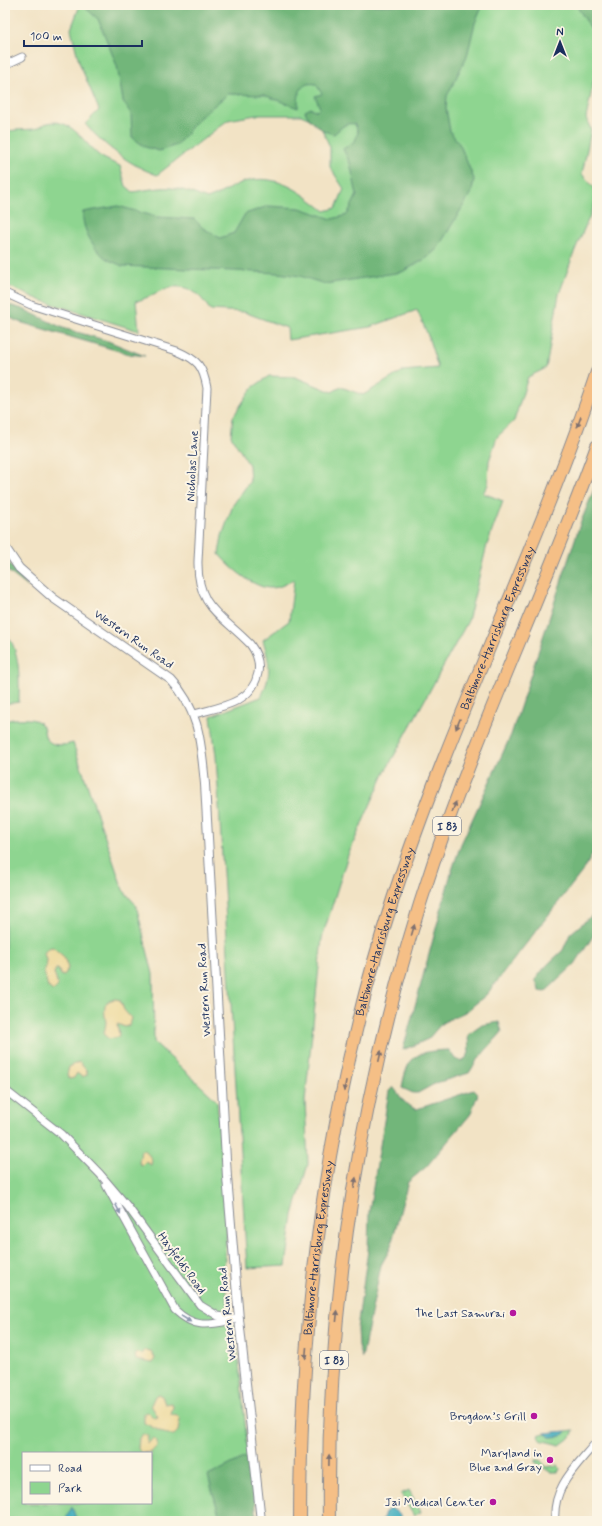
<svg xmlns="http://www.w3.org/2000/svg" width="602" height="1526" viewBox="0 0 602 1526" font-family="Mynerve,sans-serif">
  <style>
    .green { fill: #8ed590; stroke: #548277; fill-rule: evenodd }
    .forest { fill: #72b67a; stroke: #46726c }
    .sand { fill: #eeda9e; stroke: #84847e }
    .water { fill: #42afbf; stroke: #2e6f8e }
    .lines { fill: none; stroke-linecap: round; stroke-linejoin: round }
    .minor-casing { stroke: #868992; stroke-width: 9 }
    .tertiary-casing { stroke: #868992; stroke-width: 10 }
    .motorway-casing { stroke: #868992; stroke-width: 14 }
    .minor { stroke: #fff; stroke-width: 7 }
    .tertiary { stroke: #fff; stroke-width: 8 }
    .motorway { stroke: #f5bf86; stroke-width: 12 }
    .oneway { fill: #7d7070 }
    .oneway2 { fill: #8d97ae }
    .poi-dot { fill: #b5179e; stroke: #fcf5e5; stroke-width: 1.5 }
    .labels { text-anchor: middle; stroke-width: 4; stroke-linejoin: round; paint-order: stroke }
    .shield { fill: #fcf5e5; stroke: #5e6a86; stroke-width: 1 }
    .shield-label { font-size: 11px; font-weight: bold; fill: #1b2f5e }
    .street-label { font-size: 12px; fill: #1b2f5e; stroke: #fcf5e5 }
    .poi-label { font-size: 12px; fill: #1b2f5e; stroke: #fcf5e5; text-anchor: end }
  </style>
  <rect width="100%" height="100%" fill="#fcf5e5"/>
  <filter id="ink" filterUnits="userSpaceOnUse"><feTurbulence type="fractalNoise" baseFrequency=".025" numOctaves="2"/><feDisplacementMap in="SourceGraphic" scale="8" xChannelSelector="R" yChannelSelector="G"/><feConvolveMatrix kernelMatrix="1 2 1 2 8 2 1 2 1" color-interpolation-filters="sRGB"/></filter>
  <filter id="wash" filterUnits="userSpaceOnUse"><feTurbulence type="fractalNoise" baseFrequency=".012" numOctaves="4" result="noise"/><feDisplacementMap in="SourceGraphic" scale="16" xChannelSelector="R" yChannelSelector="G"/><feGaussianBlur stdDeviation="0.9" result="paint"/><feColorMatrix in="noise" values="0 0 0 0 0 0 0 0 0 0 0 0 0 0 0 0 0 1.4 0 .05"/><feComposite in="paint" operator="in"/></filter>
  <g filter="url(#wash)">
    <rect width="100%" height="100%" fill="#f2e3c5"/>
    <path class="green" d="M80,5H597V65L586,118L591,130L582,174L597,191V199L575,250L559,294L546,368L528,377L514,421L497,437L489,461L488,485L483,493L503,501L487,545L468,621L384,774L348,855L322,938L305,1101L308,1164L293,1215L286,1266L247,1268L216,756L211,716L261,697C272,674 270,664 263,640L289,621L294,580C286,583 280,588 271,588C255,589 228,566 219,554L222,536L233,505L250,481L249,465L231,436L233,417L252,388L269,376L295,377L332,392L341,387L363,395L403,371L438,368L427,333L417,310L370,327L288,340L287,328L244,312L210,310C201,296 191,285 172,287C160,289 148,299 136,301L139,331L40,300L10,287L5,283L6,132C15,129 24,130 34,129C39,128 43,124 48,123C72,117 85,145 100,156C106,160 114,163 120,166L126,186L133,192C168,186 174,185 207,199C219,195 227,189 238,184C273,170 299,190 325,211L336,208L344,189L330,167V147L319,123L301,115H256L228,120L157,175C129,165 105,146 85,124L99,110L79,62L71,29Z
      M5,632C21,651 19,678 19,702L5,704Z
      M13,719C21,719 35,717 41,724C44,727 44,732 45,736C49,747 64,746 73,743L123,890L136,905L153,974L154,1042L217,1101L227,1227L224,1270L228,1306L236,1333L255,1521H5V721ZM23,1453H151V1503H23Z
      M574,1430L571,1437L560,1445L540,1440L538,1435L545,1433L550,1437L562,1436L566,1431Z
      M535,1460H540L547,1467L558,1465L560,1469L558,1472H550L535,1462Z
      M409,1490L421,1512L414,1516L401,1494Z"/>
    <path class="forest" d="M82,5H483L475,23L467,56L447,96L446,108L450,131L460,145L474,179L472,191L438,248L427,258L402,272L325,284L300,276L278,273L122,266C117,263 112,262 107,259C94,250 81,228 83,212L118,206L157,217L194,219L203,228L220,238L234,233L245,214L268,206L300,208L332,219L347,215L357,195L350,163L343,149L355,141L358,132L355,124C345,122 341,128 334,134C324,133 308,121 305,111L311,108L317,111L320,108L315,96L322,94L316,84C299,81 298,95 298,108L264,95L228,94L199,118L177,145L159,151L145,147L132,137L131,114L123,101L117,66L98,19Z
      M576,5H597V38Z
      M5,304L23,309L63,328L108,341L145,356L129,354L16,321L5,314Z
      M597,482V845L585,868L487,994L467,1011L442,1023L428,1039L403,1050L451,873L461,844L511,735L580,524Z
      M5,558L28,587L5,569Z
      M597,911V930L575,964L545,992L540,991L535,980L545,967L563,950L570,934Z
      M499,1022L502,1032L478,1059L469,1073L436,1083L418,1093H413L402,1088C407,1055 417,1051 449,1050L455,1059L461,1061L466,1058L469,1053L468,1035L482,1025Z
      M393,1087C400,1095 406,1108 417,1109L474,1090L478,1094L470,1115L426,1167L408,1182L390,1249L381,1265L362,1358L358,1346L357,1329L368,1250L369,1212L389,1091Z
      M251,1454L257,1521H221L208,1476Z"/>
    <path class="sand" d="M53,947L64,957L68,968L64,976L61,975L58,969H56L54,973L58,986L53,991L48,987L44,972L47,963L44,953L48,948Z
      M116,999L120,1000L124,1010L131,1018L129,1025L125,1027L117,1024L119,1034L118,1037L109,1039L104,1035C104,1031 106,1026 106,1022C104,1011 102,1000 116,999Z
      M79,1062L87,1071V1075L82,1077L77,1073L74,1078L69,1079L67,1075L69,1067Z
      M141,1150L146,1151L152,1160L151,1165L146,1162L142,1165L139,1163Z
      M145,1350L151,1351L155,1358L153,1363L136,1360L135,1355L138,1353L142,1354Z
      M158,1394L162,1396L165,1404L172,1403L173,1407L171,1415L178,1416L180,1419L178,1431L174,1435H168L144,1423V1413L148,1412L154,1418L158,1417L151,1405L155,1396Z
      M143,1434L148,1436L147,1444L154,1438L157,1441V1446L151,1452L142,1453L138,1449L139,1438Z"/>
    <path class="water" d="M566,1431L562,1436L550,1437L545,1433Z
      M72,1507L77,1521H65Z
      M391,1508L398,1513L404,1521H382L385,1512Z"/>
  </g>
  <g filter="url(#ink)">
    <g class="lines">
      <g class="minor-casing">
        <path id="minor" d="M5,65L22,57
          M5,293L31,305L177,351C198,360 203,366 207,388L198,561C197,608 221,614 250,644C256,652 260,662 258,673C252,704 219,707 194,714
          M5,1090L61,1134L100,1174L128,1207L200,1305L218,1316L239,1319
          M106,1185L175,1310C195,1329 208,1325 233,1320
          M555,1521C552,1486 577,1466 597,1441"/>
      </g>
      <g class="tertiary-casing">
        <path id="tertiary" d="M5,547L19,568L53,598L171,680C200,710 201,745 205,784L227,1177L239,1319L261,1521"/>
      </g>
      <g class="motorway-casing">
        <g id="motorway">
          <path id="s1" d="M300,1521C300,1312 328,1098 393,899C451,720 537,551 597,372"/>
          <path d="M329,1521C326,1299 362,1075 433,864C481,722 546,587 597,446"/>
        </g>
      </g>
      <use href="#minor" class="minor"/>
      <use href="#tertiary" class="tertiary"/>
      <use href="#motorway" class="motorway"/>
    </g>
    <defs><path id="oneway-solid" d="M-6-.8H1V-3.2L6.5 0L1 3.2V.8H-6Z"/></defs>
    <g class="oneway">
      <use href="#oneway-solid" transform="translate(579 422) rotate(110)"/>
      <use href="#oneway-solid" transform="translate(458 724) rotate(112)"/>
      <use href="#oneway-solid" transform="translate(454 807) rotate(-70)"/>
      <use href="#oneway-solid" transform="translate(413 930) rotate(-74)"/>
      <use href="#oneway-solid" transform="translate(380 1056) rotate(-77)"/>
      <use href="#oneway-solid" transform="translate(345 1086) rotate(101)"/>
      <use href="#oneway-solid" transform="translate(355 1183) rotate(-80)"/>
      <use href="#oneway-solid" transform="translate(337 1316) rotate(-84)"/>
      <use href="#oneway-solid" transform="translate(306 1353) rotate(95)"/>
      <use href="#oneway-solid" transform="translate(329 1460) rotate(-89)"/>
    </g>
    <g class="oneway2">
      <use href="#oneway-solid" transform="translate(118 1209) rotate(63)"/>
      <use href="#oneway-solid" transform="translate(186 1319) rotate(33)"/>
    </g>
  </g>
  <g class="poi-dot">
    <circle cx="513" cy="1313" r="4"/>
    <circle cx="534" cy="1416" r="4"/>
    <circle cx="550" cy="1460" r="4"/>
    <circle cx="493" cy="1502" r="4"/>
  </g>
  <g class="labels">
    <g class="shield">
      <rect x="433" y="817" width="28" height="18" rx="3"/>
      <rect x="320" y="1351" width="28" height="18" rx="3"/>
    </g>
    <g class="shield-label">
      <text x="447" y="830">I 83</text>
      <text x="334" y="1364">I 83</text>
    </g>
    <g class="street-label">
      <text transform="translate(192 466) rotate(-87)" y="4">Nicholas Lane</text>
      <text dy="4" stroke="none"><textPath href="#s1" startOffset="922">Baltimore-Harrisburg Expressway</textPath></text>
      <text transform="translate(134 639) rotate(35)" y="4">Western Run Road</text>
      <text dy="4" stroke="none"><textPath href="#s1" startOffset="598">Baltimore-Harrisburg Expressway</textPath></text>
      <text transform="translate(204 990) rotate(-93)" y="4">Western Run Road</text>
      <text dy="4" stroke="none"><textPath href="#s1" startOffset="274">Baltimore-Harrisburg Expressway</textPath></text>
      <text transform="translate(182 1263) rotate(54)" y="4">Hayfields Road</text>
      <text transform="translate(227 1314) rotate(-96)" y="4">Western Run Road</text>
    </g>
    <g class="poi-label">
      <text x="505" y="1317">The Last Samurai</text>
      <text x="526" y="1420">Brogdon’s Grill</text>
      <text x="542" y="1457">Maryland in<tspan x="542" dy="14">Blue and Gray</tspan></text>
      <text x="485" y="1506">Jai Medical Center</text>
    </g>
  </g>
  <rect width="602" height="1526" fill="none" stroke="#fcf5e5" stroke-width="20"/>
  <rect x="22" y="1452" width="130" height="52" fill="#fcf5e5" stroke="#a2a6af"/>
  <rect x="30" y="1465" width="20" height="6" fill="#ffffff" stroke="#a2a6af"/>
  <text x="58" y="1472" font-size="12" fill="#1b2f5e">Road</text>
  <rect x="30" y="1482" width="20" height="12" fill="#8ed590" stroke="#a2a6af"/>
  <text x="58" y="1492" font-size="12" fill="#1b2f5e">Park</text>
  <g transform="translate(560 42)" stroke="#fcf5e5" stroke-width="3" paint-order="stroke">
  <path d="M0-3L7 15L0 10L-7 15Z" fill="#1b2f5e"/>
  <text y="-6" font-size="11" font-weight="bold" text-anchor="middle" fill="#1b2f5e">N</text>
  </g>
  <path d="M24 40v6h118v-6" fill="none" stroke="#1b2f5e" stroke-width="2"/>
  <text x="30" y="40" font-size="12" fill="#1b2f5e" stroke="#fcf5e5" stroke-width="3" paint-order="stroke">100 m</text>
</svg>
